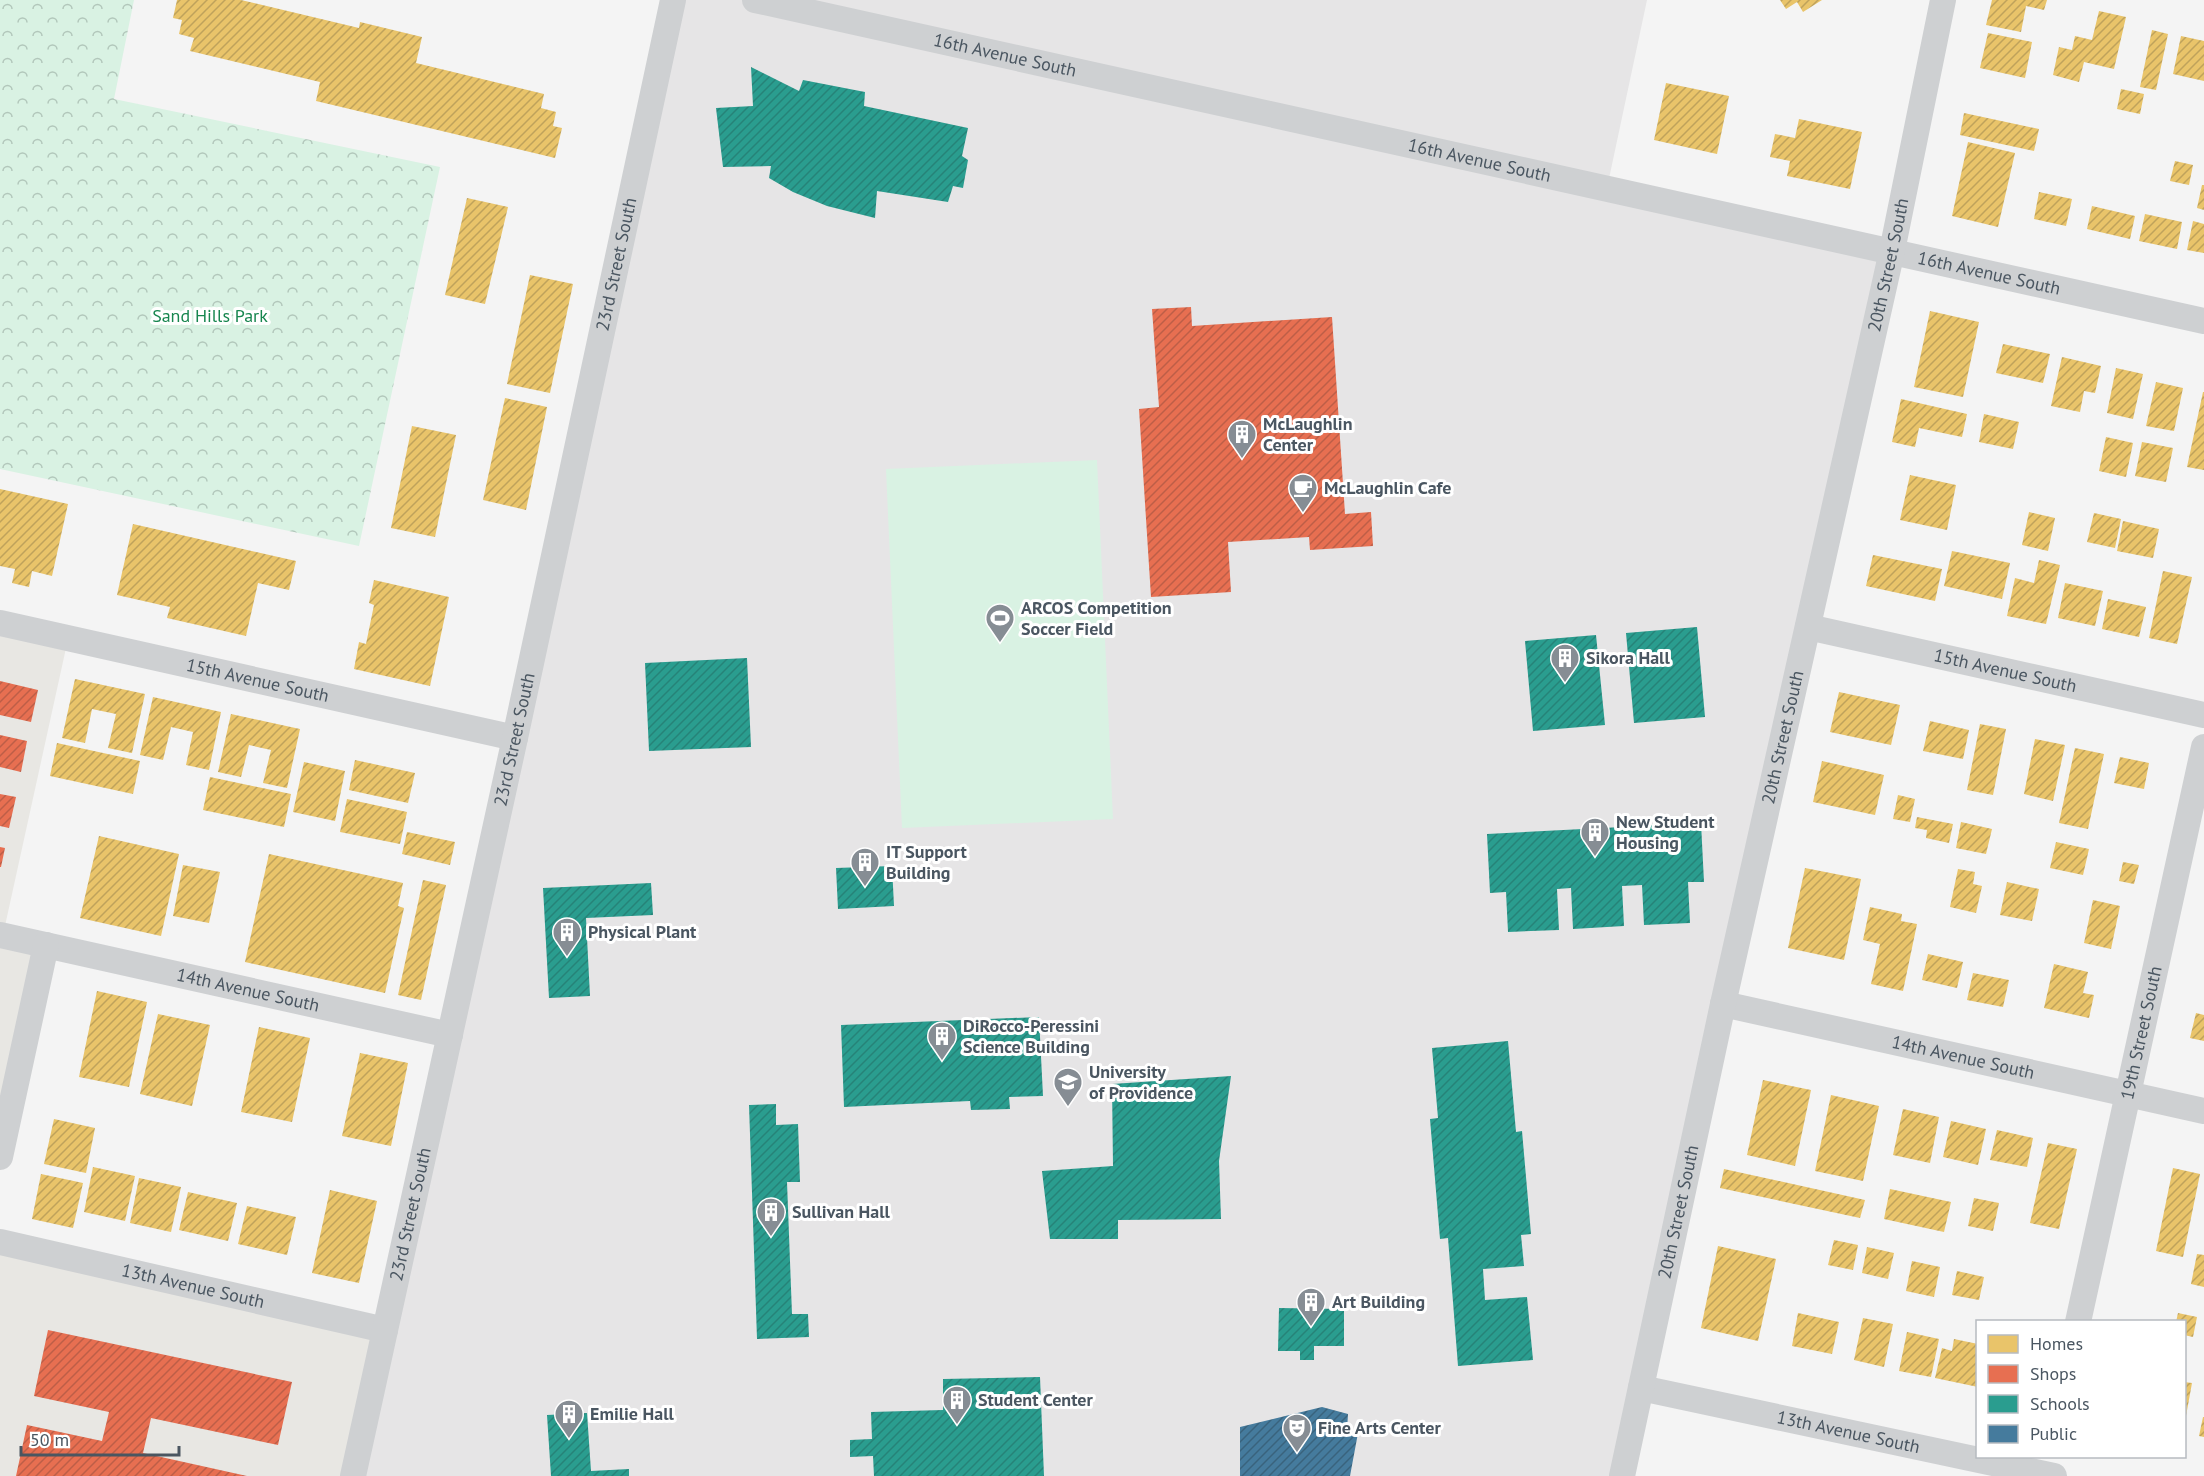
<svg xmlns="http://www.w3.org/2000/svg" width="2204" height="1476" viewBox="0 0 2204 1476" font-family="'PT Sans',sans-serif">
  <style>
    .commercial { fill: #e8e7e3 }
    .education { fill: #e6e5e6 }
    .grass { fill: #d9f2e3 }
    .forest { fill: url(#forest-crowns) }
    .homes { fill: url(#homes-hatch) }
    .shops { fill: url(#shops-hatch) }
    .schools { fill: url(#schools-hatch) }
    .public { fill: url(#public-hatch) }
    .lines { fill: none; stroke-linecap: round; stroke-linejoin: round }
    .minor { stroke: #ced0d2; stroke-width: 26 }
    .labels { text-anchor: middle; stroke-width: 6; stroke-linejoin: round; paint-order: stroke }
    .street-label { font-size: 18px; fill: #4a5661; stroke: #fff }
    .park-label { font-size: 18px; fill: #17864f; stroke: #fff }
    .poi-label { font-size: 18px; font-weight: bold; fill: #4a5661; stroke: #fff; text-anchor: start }
  </style>
  <defs>
    <pattern id="forest-crowns" width="20" height="18" patternUnits="userSpaceOnUse" patternTransform="scale(1.5)"><rect width="20" height="18" fill="#d9f2e3"/><path d="M2 6a3 3 0 1 1 6 0M12 15a3 3 0 1 1 6 0" fill="none" stroke="#b2c7bb"/></pattern>
    <pattern id="homes-hatch" width="6" height="6" patternUnits="userSpaceOnUse" patternTransform="scale(1.5)"><rect width="6" height="6" fill="#e9c46a"/><path d="M-1 1l2-2M0 6l6-6M5 7l2-2" fill="none" stroke="#bfa25b"/></pattern>
    <pattern id="shops-hatch" width="6" height="6" patternUnits="userSpaceOnUse" patternTransform="scale(1.5)"><rect width="6" height="6" fill="#e76f51"/><path d="M-1 1l2-2M0 6l6-6M5 7l2-2" fill="none" stroke="#bd5e47"/></pattern>
    <pattern id="schools-hatch" width="6" height="6" patternUnits="userSpaceOnUse" patternTransform="scale(1.5)"><rect width="6" height="6" fill="#2a9d8f"/><path d="M-1 1l2-2M0 6l6-6M5 7l2-2" fill="none" stroke="#268378"/></pattern>
    <pattern id="public-hatch" width="6" height="6" patternUnits="userSpaceOnUse" patternTransform="scale(1.5)"><rect width="6" height="6" fill="#457b9d"/><path d="M-1 1l2-2M0 6l6-6M5 7l2-2" fill="none" stroke="#39637d"/></pattern>
  </defs>
  <rect width="100%" height="100%" fill="#f4f4f4"/>
  <path class="commercial" d="M0,623L68,639L3,935L46,945L0,1157Z
    M0,1242L385,1330L353,1476H0Z"/>
  <path class="education" d="M672,0H1647L1607,188L1892,251L1621,1476H353Z"/>
  <path class="grass" d="M1097,460L1113,819L902,828L886,469Z"/>
  <path class="forest" d="M0,0H134L114,99L440,167L359,546L0,469Z"/>
  <path class="homes" d="M177,0H241L359,28L360,22L422,37L416,63L544,94L541,108L556,112L553,126L562,128L555,158L316,101L320,82L190,51L194,38L179,34L182,20L173,18Z
    M1780,0H1822L1803,12L1797,2L1786,9Z
    M1992,0H2047L2044,10L2026,6L2021,32L1986,25Z
    M2099,11L2126,17L2114,69L2084,62L2079,82L2053,75L2059,47L2072,50L2075,36L2092,40Z
    M2152,30L2168,34L2156,90L2140,87Z
    M1988,33L2032,42L2025,78L1980,68Z
    M2181,36L2204,41V81L2173,74Z
    M1666,83L1729,96L1717,154L1654,140Z
    M2121,89L2144,94L2140,114L2117,109Z
    M1964,113L2039,129L2034,151L1960,135Z
    M1799,119L1862,132L1850,189L1787,176L1790,161L1770,157L1775,134L1795,138Z
    M1968,142L2015,153L1998,227L1952,216Z
    M2175,161L2193,165L2189,185L2170,181Z
    M2202,185H2204V210L2197,208Z
    M2039,192L2072,199L2066,226L2034,219Z
    M467,198L508,207L485,304L445,295Z
    M2092,206L2135,216L2130,239L2087,229Z
    M2145,214L2182,222L2177,249L2139,241Z
    M2193,221L2204,224V253L2187,250Z
    M530,275L573,284L550,393L507,384Z
    M1930,311L1979,322L1963,397L1914,387Z
    M2003,344L2050,354L2043,383L1996,373Z
    M2062,357L2101,366L2095,393L2084,391L2080,412L2051,406Z
    M2116,368L2143,374L2133,419L2107,413Z
    M2156,382L2183,388L2174,431L2146,426Z
    M2203,392H2204V470L2187,467Z
    M505,398L547,407L526,510L483,500Z
    M1901,399L1967,414L1962,437L1919,428L1915,447L1892,442Z
    M1984,414L2019,422L2013,449L1979,442Z
    M412,426L456,435L435,537L391,528Z
    M2106,437L2133,443L2126,477L2099,471Z
    M2142,442L2173,448L2166,482L2135,476Z
    M1910,475L1956,485L1947,530L1900,520Z
    M0,489L68,504L52,576L32,571L29,587L12,583L15,569L0,566Z
    M2029,512L2055,518L2048,551L2022,545Z
    M2094,513L2121,519L2115,548L2087,542Z
    M2123,521L2159,529L2153,558L2117,551Z
    M133,524L296,561L289,590L258,583L246,636L167,618L170,607L117,595Z
    M1952,551L2010,563L2002,599L1944,586Z
    M1873,555L1942,569L1935,601L1866,586Z
    M2039,560L2060,565L2046,624L2007,616L2015,578L2034,583Z
    M2163,571L2192,577L2177,644L2149,638Z
    M374,580L449,597L430,686L354,669L359,642L366,644L374,605L369,603Z
    M2065,583L2103,591L2095,626L2058,618Z
    M2108,599L2146,607L2139,637L2102,629Z
    M75,679L145,694L132,753L108,748L116,714L92,709L85,743L62,738Z
    M1839,692L1900,705L1891,745L1830,732Z
    M153,697L221,712L209,770L186,765L193,732L171,727L163,760L140,755Z
    M231,714L300,729L287,788L263,783L271,750L249,745L241,777L218,772Z
    M1930,721L1969,730L1963,759L1923,751Z
    M1980,724L2006,729L1993,795L1967,790Z
    M2035,739L2065,745L2053,801L2024,794Z
    M57,743L140,761L133,794L50,776Z
    M2075,748L2104,754L2088,829L2059,823Z
    M2120,757L2149,763L2144,789L2114,783Z
    M355,760L415,773L408,803L349,790Z
    M1822,761L1884,775L1875,815L1813,802Z
    M304,762L345,771L335,821L293,812Z
    M210,777L291,794L284,827L203,810Z
    M1898,795L1915,799L1910,822L1893,819Z
    M347,799L407,812L400,844L340,832Z
    M1917,817L1953,824L1949,843L1926,838L1927,830L1915,828Z
    M1961,822L1992,829L1986,854L1956,848Z
    M407,832L455,842L450,865L402,854Z
    M99,836L179,854L161,936L80,918Z
    M2056,842L2089,849L2083,875L2050,868Z
    M269,854L403,883L398,906L404,908L385,993L245,962Z
    M2123,862L2139,865L2134,884L2119,881Z
    M183,865L220,872L209,923L173,916Z
    M1805,868L1861,879L1844,960L1788,948Z
    M1958,869L1975,872L1973,884L1982,886L1976,913L1950,907Z
    M423,880L446,885L421,1000L398,995Z
    M2007,882L2039,889L2032,921L2000,915Z
    M2093,900L2120,906L2111,949L2084,943Z
    M1870,907L1902,914L1901,921L1917,924L1903,991L1871,984L1880,944L1863,940Z
    M1928,954L1963,962L1957,988L1922,980Z
    M2054,964L2088,972L2083,993L2094,995L2089,1018L2044,1008Z
    M1973,973L2009,980L2003,1007L1967,1000Z
    M97,991L147,1002L129,1087L79,1077Z
    M2196,1013L2204,1015V1041L2190,1038Z
    M158,1014L210,1025L192,1106L140,1094Z
    M259,1027L310,1038L292,1122L241,1112Z
    M360,1053L408,1063L391,1146L342,1136Z
    M1763,1080L1811,1090L1795,1166L1747,1155Z
    M1831,1095L1879,1106L1863,1181L1815,1171Z
    M1903,1109L1939,1117L1930,1163L1893,1155Z
    M54,1119L95,1128L86,1173L44,1164Z
    M1951,1121L1986,1129L1978,1165L1943,1157Z
    M1997,1130L2033,1138L2027,1167L1990,1160Z
    M2048,1143L2077,1149L2059,1229L2030,1223Z
    M93,1167L135,1176L125,1221L84,1212Z
    M2173,1168L2200,1174L2183,1257L2156,1251Z
    M1724,1169L1865,1200L1860,1218L1720,1188Z
    M41,1174L83,1183L73,1228L32,1219Z
    M139,1178L181,1187L171,1232L130,1223Z
    M1890,1189L1951,1202L1944,1232L1884,1219Z
    M330,1190L377,1201L359,1283L312,1273Z
    M188,1192L237,1203L228,1241L179,1230Z
    M1974,1198L1999,1203L1993,1231L1968,1226Z
    M247,1206L296,1217L287,1255L238,1244Z
    M1834,1240L1858,1245L1853,1270L1828,1265Z
    M1718,1246L1776,1259L1758,1341L1701,1328Z
    M1867,1247L1894,1253L1888,1279L1862,1273Z
    M2197,1254L2204,1255V1287L2191,1284Z
    M1912,1261L1940,1267L1934,1297L1906,1291Z
    M1957,1271L1984,1277L1979,1300L1952,1295Z
    M1798,1313L1839,1322L1832,1354L1792,1346Z
    M2178,1313L2197,1317L2193,1337L2184,1335V1322H2176Z
    M1863,1318L1893,1324L1884,1367L1854,1360Z
    M1907,1332L1939,1339L1931,1377L1899,1371Z
    M1954,1339L1978,1344V1387L1935,1378L1942,1348L1952,1351Z
    M2184,1382L2192,1383L2186,1416L2184,1415Z
    M2203,1417H2204V1437L2199,1436Z"/>
  <path class="shops" d="M1191,307L1192,326L1332,317L1345,514L1371,512L1373,546L1310,550L1309,537L1228,542L1231,592L1151,597L1139,409L1159,407L1152,309Z
    M0,681L38,690L31,722L0,715Z
    M0,735L27,741L21,772L0,767Z
    M0,794L16,797L9,828L0,826Z
    M0,847L5,848L1,867H0Z
    M48,1330L292,1382L278,1445L151,1418L143,1453L247,1476H16L27,1425L102,1441L109,1412L34,1396Z"/>
  <path class="schools" d="M751,67L799,91L803,80L865,92L864,106L968,128L962,156L968,160L963,188L953,186L948,202L877,191L875,218L827,206L793,192L769,178L771,166L723,167L716,108L753,106Z
    M1697,627L1705,717L1634,723L1626,633Z
    M1596,635L1605,725L1533,731L1525,641Z
    M747,658L751,747L649,751L645,663Z
    M1701,823L1704,882H1688L1690,923L1644,925L1642,885L1622,886L1624,926L1573,929L1571,888L1557,889L1559,930L1508,932L1506,892L1490,893L1487,834Z
    M892,866L894,906L838,909L836,868Z
    M651,883L653,915L586,918L590,996L549,998L543,888Z
    M1039,1017L1043,1096L1009,1097L1010,1109L971,1110L970,1101L844,1107L841,1025Z
    M1508,1041L1516,1132L1522,1131L1531,1234L1521,1235L1524,1266L1483,1269L1485,1300L1527,1297L1533,1360L1458,1366L1448,1238L1440,1239L1430,1119L1438,1118L1432,1048Z
    M1231,1076L1219,1161L1221,1219L1118,1220V1239H1050L1042,1171L1113,1166L1112,1084Z
    M776,1104V1125L798,1124L800,1182H787L792,1314H808L809,1337L757,1339L749,1105Z
    M1279,1308L1344,1309V1346H1314V1360H1300V1351H1278Z
    M1040,1377L1044,1476H874L873,1456L850,1457V1440L872,1439L871,1412L943,1410V1379Z
    M587,1413L591,1471L629,1469V1476H551L547,1415Z"/>
  <path class="public" d="M1322,1407L1348,1414L1347,1430L1358,1433L1350,1476H1240V1427Z"/>
  <g class="lines">
    <g class="minor">
      <path id="s1" d="M755,0L2204,321"/>
      <path id="s2" d="M0,623L515,738"/>
      <path id="s3" d="M1808,627L2204,715"/>
      <path id="s4" d="M0,935L450,1035"/>
      <path id="s5" d="M1723,1004L2204,1111"/>
      <path d="M0,1157L46,945"/>
      <path id="s6" d="M0,1242L385,1330"/>
      <path id="s7" d="M2078,1322L2204,747"/>
      <path id="s8" d="M1641,1388L2054,1476"/>
      <path id="s9" d="M353,1476L515,738L673,0"/>
      <path id="s10" d="M1622,1476L1723,1004L1892,251L1943,0"/>
    </g>
  </g>
  <defs>
    <g id="building-pin" transform="scale(1.5)"><path d="M0 17L-7.5 6A9.5 9.5 0 1 1 7.5 6Z" fill="#868d94" stroke="#fff"/><path d="M-4-6H4V6H1V3H-1V6H-4ZM-2.5-4.3h1.7v1.8h-1.7ZM.8-4.3h1.7v1.8H.8ZM-2.5-1h1.7V.8h-1.7ZM.8-1h1.7V.8H.8Z" fill="#fff"/></g>
    <g id="cafe-pin" transform="scale(1.5)"><path d="M0 17L-7.5 6A9.5 9.5 0 1 1 7.5 6Z" fill="#868d94" stroke="#fff"/><path d="M-5.5-4.5H6V0H3Q3 3.5 0 3.5H-2.5Q-5.5 3.5-5.5 0ZM3-3.2v2h1.7v-2ZM-6 4.5H4V6H-6Z" fill="#fff"/></g>
    <g id="stadium-pin" transform="scale(1.5)"><path d="M0 17L-7.5 6A9.5 9.5 0 1 1 7.5 6Z" fill="#868d94" stroke="#fff"/><path d="M0-5a6.5 5 0 1 0 0 10a6.5 5 0 1 0 0-10ZM-3.5-1.8h7v3.6h-7Z" fill="#fff"/></g>
    <g id="university-pin" transform="scale(1.5)"><path d="M0 17L-7.5 6A9.5 9.5 0 1 1 7.5 6Z" fill="#868d94" stroke="#fff"/><path d="M0-5L7-2L0 1L-7-2ZM-4 1L0 2.5L4 1V4Q0 6-4 4Z" fill="#fff"/></g>
    <g id="theatre-pin" transform="scale(1.5)"><path d="M0 17L-7.5 6A9.5 9.5 0 1 1 7.5 6Z" fill="#868d94" stroke="#fff"/><path d="M-5-5.5Q0-4 5-5.5V0Q5 5 0 6Q-5 5-5 0ZM-3.3-2.5H-1v1.5H-3.3ZM1-2.5H3.3v1.5H1ZM-2.8 1Q0 5.5 2.8 1Z" fill="#fff"/></g>
  </defs>
  <g fill-rule="evenodd">
    <use href="#building-pin" x="1242" y="434"/>
    <use href="#cafe-pin" x="1303" y="488"/>
    <use href="#stadium-pin" x="1000" y="618"/>
    <use href="#building-pin" x="1565" y="658"/>
    <use href="#building-pin" x="1595" y="832"/>
    <use href="#building-pin" x="865" y="862"/>
    <use href="#building-pin" x="567" y="932"/>
    <use href="#building-pin" x="942" y="1036"/>
    <use href="#university-pin" x="1068" y="1082"/>
    <use href="#building-pin" x="771" y="1212"/>
    <use href="#building-pin" x="1311" y="1302"/>
    <use href="#building-pin" x="957" y="1400"/>
    <use href="#building-pin" x="569" y="1414"/>
    <use href="#theatre-pin" x="1297" y="1428"/>
  </g>
  <g class="labels">
    <g class="street-label">
      <text dy="6" stroke="none"><textPath href="#s1" startOffset="256">16th Avenue South</textPath></text>
      <text dy="6" stroke="none"><textPath href="#s1" startOffset="742">16th Avenue South</textPath></text>
      <text dy="6" stroke="none"><textPath href="#s9" startOffset="1240">23rd Street South</textPath></text>
      <text dy="6" stroke="none"><textPath href="#s10" startOffset="1240">20th Street South</textPath></text>
      <text dy="6" stroke="none"><textPath href="#s1" startOffset="1264">16th Avenue South</textPath></text>
      <text dy="6" stroke="none"><textPath href="#s3" startOffset="202">15th Avenue South</textPath></text>
      <text dy="6" stroke="none"><textPath href="#s2" startOffset="264">15th Avenue South</textPath></text>
      <text dy="6" stroke="none"><textPath href="#s9" startOffset="754">23rd Street South</textPath></text>
      <text dy="6" stroke="none"><textPath href="#s10" startOffset="756">20th Street South</textPath></text>
      <text dy="6" stroke="none"><textPath href="#s4" startOffset="254">14th Avenue South</textPath></text>
      <text dy="6" stroke="none"><textPath href="#s7" startOffset="296">19th Street South</textPath></text>
      <text dy="6" stroke="none"><textPath href="#s5" startOffset="246">14th Avenue South</textPath></text>
      <text dy="6" stroke="none"><textPath href="#s9" startOffset="268">23rd Street South</textPath></text>
      <text dy="6" stroke="none"><textPath href="#s10" startOffset="270">20th Street South</textPath></text>
      <text dy="6" stroke="none"><textPath href="#s6" startOffset="198">13th Avenue South</textPath></text>
      <text dy="6" stroke="none"><textPath href="#s8" startOffset="212">13th Avenue South</textPath></text>
    </g>
    <g class="park-label">
      <text x="210" y="322">Sand Hills Park</text>
    </g>
    <g class="poi-label">
      <text x="1263" y="430">McLaughlin<tspan x="1263" dy="21">Center</tspan></text>
      <text x="1324" y="494">McLaughlin Cafe</text>
      <text x="1021" y="614">ARCOS Competition<tspan x="1021" dy="21">Soccer Field</tspan></text>
      <text x="1586" y="664">Sikora Hall</text>
      <text x="1616" y="828">New Student<tspan x="1616" dy="21">Housing</tspan></text>
      <text x="886" y="858">IT Support<tspan x="886" dy="21">Building</tspan></text>
      <text x="588" y="938">Physical Plant</text>
      <text x="963" y="1032">DiRocco-Peressini<tspan x="963" dy="21">Science Building</tspan></text>
      <text x="1089" y="1078">University<tspan x="1089" dy="21">of Providence</tspan></text>
      <text x="792" y="1218">Sullivan Hall</text>
      <text x="1332" y="1308">Art Building</text>
      <text x="978" y="1406">Student Center</text>
      <text x="590" y="1420">Emilie Hall</text>
      <text x="1318" y="1434">Fine Arts Center</text>
    </g>
  </g>
  <rect x="1976" y="1320" width="210" height="138" fill="#ffffff" stroke="#b7bbc0" stroke-width="1.5"/>
  <rect x="1988" y="1335" width="30" height="18" fill="#e9c46a" stroke="#b7bbc0" stroke-width="1.5"/>
  <text x="2030" y="1350" font-size="18" fill="#4a5661">Homes</text>
  <rect x="1988" y="1365" width="30" height="18" fill="#e76f51" stroke="#b7bbc0" stroke-width="1.5"/>
  <text x="2030" y="1380" font-size="18" fill="#4a5661">Shops</text>
  <rect x="1988" y="1395" width="30" height="18" fill="#2a9d8f" stroke="#b7bbc0" stroke-width="1.5"/>
  <text x="2030" y="1410" font-size="18" fill="#4a5661">Schools</text>
  <rect x="1988" y="1425" width="30" height="18" fill="#457b9d" stroke="#b7bbc0" stroke-width="1.5"/>
  <text x="2030" y="1440" font-size="18" fill="#4a5661">Public</text>
  <path d="M21 1446v9h158v-9" fill="none" stroke="#4a5661" stroke-width="3"/>
  <text x="30" y="1446" font-size="18" fill="#4a5661" stroke="#ffffff" stroke-width="4.5" paint-order="stroke">50 m</text>
</svg>
